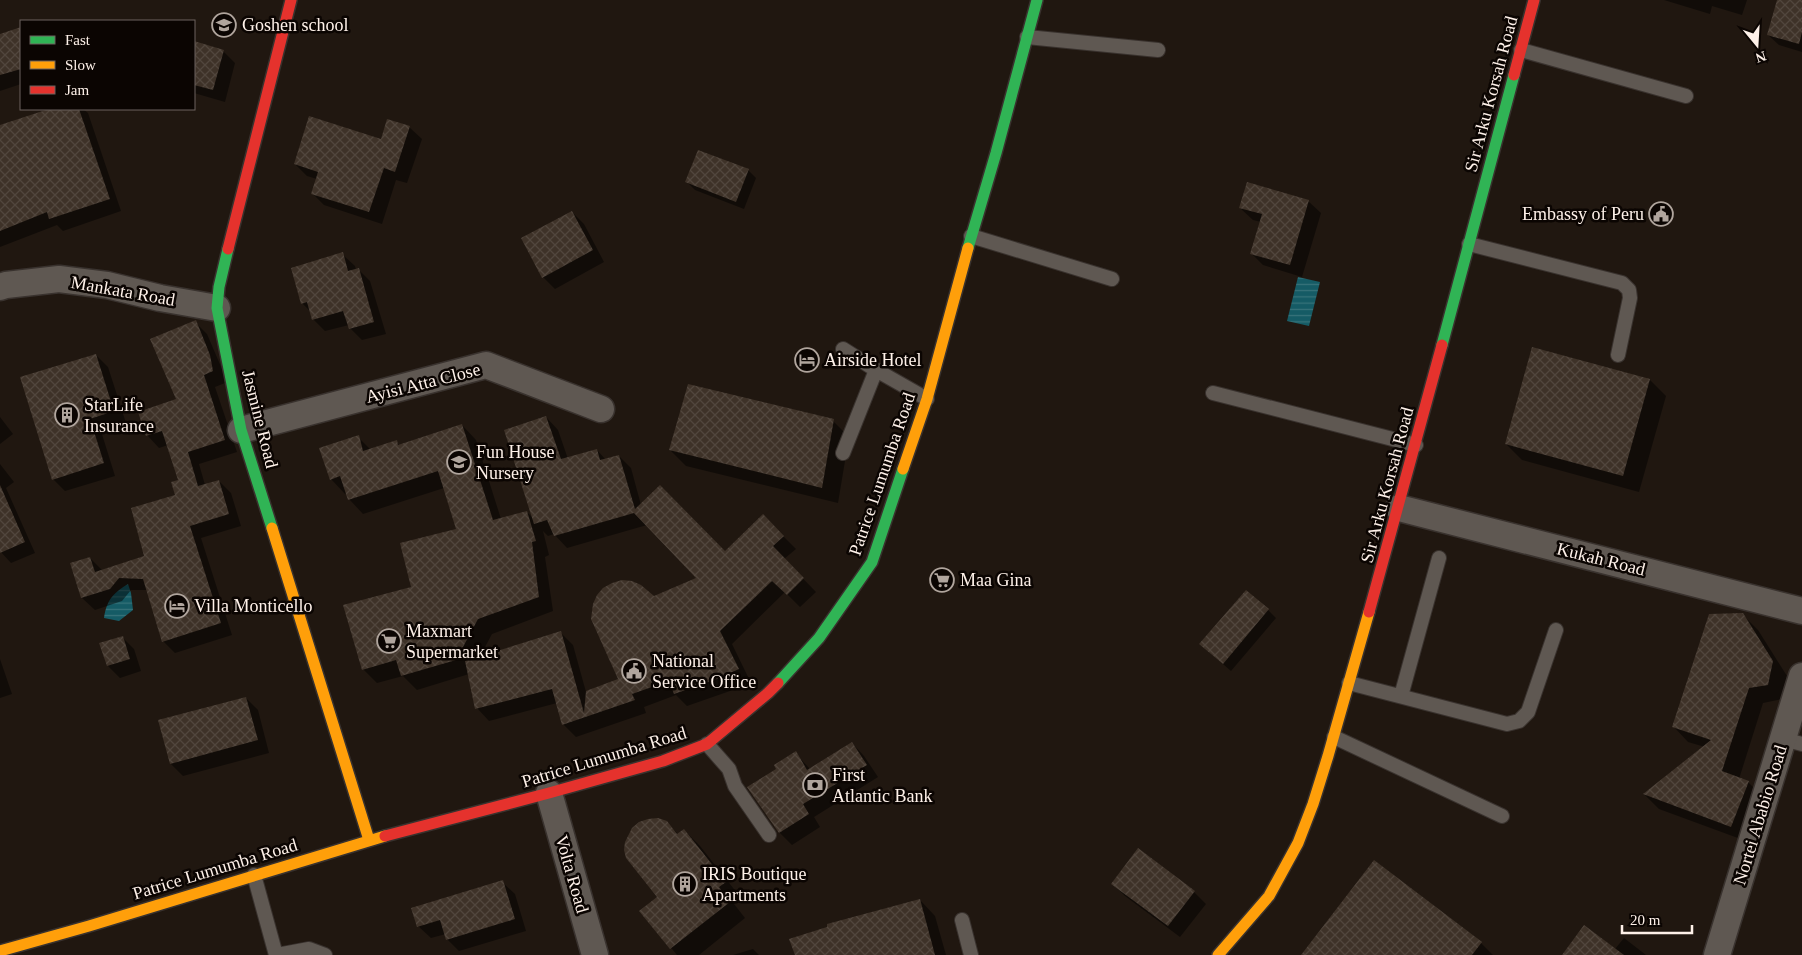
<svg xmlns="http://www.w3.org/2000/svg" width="1802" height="955" viewBox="0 0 1802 955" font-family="'Times New Roman',serif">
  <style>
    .water { fill: url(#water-rules) }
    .shadow { fill: #0007; fill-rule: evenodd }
    .building { fill: url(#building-cross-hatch) }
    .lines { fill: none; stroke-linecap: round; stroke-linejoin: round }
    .lane-casing { stroke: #39322e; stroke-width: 16 }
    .street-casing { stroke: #39322e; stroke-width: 29 }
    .fast-casing { stroke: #39322e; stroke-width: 14 }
    .slow-casing { stroke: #39322e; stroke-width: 14 }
    .jam-casing { stroke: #39322e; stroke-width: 14 }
    .lane { stroke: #5f5852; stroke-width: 14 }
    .street { stroke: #5f5852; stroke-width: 26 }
    .fast { stroke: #30b455; stroke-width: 11 }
    .slow { stroke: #ff9f0a; stroke-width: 11 }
    .jam { stroke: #e5322d; stroke-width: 11 }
    .labels { text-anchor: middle; stroke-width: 5; stroke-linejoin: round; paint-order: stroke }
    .poi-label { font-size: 18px; fill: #fef1e9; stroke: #0b0502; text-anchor: start }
    .street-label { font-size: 18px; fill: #fef1e9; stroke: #0b0502 }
  </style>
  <defs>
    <pattern id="water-rules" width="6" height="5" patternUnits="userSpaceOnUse" patternTransform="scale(1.25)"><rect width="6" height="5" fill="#155b65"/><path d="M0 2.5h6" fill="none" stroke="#38737b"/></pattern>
    <pattern id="building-cross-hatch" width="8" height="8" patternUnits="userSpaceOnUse" patternTransform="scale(1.25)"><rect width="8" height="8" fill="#3e3228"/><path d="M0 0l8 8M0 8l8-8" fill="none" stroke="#51463d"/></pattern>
  </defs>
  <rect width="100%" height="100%" fill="#201710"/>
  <path class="water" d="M1298,277L1320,282L1309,326L1287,321Z
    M128,584L131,593L133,610L119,621L104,618C107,600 112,594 128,584Z"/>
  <path class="shadow" d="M1664,0H1747L1742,15L1712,6L1710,14Z
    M1778,0H1802V52L1779,45L1768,35Z
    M21,29V84L0,91V35Z
    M194,43L223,51L235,63L225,102L194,93Z
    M53,109H83L88,113L121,211L63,231L57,225L0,247V127Z
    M409,127L422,139L407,183L396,180L382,224L324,205L312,193L317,179L307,176L295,164L382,140Z
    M748,170L756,178L744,209L695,190L687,182Z
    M1308,201L1321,213L1302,277L1263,265L1251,253L1261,222L1253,220L1240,208Z
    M572,212L584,224L604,262L555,289L543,277Z
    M342,254L355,266L356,270L358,269L370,281L386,334L362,340L350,328L349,325L325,331L313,319L312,313L302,303Z
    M195,322L207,334L222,369L225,383L215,387L237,452L199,464L205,485L219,481L231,493L241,526L201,538L232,635L175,653L163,641L148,590H131L122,601L95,610L82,598L90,558L103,571L146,557L177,496L180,481L168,445L159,448L147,435L177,400Z
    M96,355L108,367L126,423L101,431L115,476L65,491L53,479Z
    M1650,380L1666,396L1639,492L1522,460L1506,444Z
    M0,417L13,434L0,444Z
    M546,417L558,430L568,459L597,450L606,460L619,456L631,468L641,505L725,552L763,516L796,549L784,559L816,592L800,607L785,592L732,644L750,681L730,691L687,706L676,695L644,707L646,713L576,737L563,724L557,703L489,721L477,708L469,674L417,690L403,676L377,683L363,669L413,587L458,530L444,488L363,514L349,499L347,493L345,494L331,479L358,437L371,450L396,442L400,446L462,425L476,440L501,519L527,512L534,519ZM647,525L698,578L654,598L619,680L586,692L573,645L561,633L479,658L492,634L553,611L545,557L549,555L543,531L548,536L554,534L567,548Z
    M833,421L849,437L838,503L686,466L670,450Z
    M0,464L14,482L6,488L35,553L11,563L0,551Z
    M1268,610L1276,618L1231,671L1209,652Z
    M1743,615L1758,630L1787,676L1782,699L1763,703L1739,779L1748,782L1763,797L1746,841L1659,809L1644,794L1705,747L1688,742L1674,727Z
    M122,637L134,649L141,671L120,678L108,666Z
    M0,659L12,694L0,698Z
    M246,698L258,710L269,753L183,776L171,764Z
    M852,743L864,756L878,777L814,817L820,827L792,845L779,832L795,753L810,769Z
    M666,822L679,835L684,830L700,846L741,898L734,904L745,918L699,955H677L641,911L659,897Z
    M502,882L515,894L526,931L459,951L447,939L446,934L431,938L418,926Z
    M1113,884L1194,892L1206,904L1180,937L1125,896Z
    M920,900L935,916L946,955H796Z
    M1624,938L1646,955H1563L1615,949Z
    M1481,943L1493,955H1303Z
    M753,949L759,955H733Z"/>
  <path class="building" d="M1777,0H1802V32L1799,44L1767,35Z
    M21,27V69L0,75V34Z
    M194,41L224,50L213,90L194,85Z
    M49,109H79L110,199L49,219L47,212L0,231V125Z
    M309,116L381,139L387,119L410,126L395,172L384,168L369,212L311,194L318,172L294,164Z
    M698,150L749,169L736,202L685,182Z
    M1247,182L1309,200L1290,265L1250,254L1262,214L1239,208Z
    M572,211L593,250L542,278L521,238Z
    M343,252L348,271L359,268L374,322L349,329L343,311L312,320L307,302L301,304L291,268Z
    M196,320L210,355L213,371L204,375L225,440L188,452L198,486L219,480L229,514L190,526L221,623L162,642L143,579L119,578L110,589L81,598L70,563L90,557L95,572L144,556L131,508L175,495L171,482L178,480L162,431L146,436L138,412L176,399L150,339Z
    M1532,347L1650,379L1623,476L1505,444Z
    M96,354L114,411L90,419L104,463L52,480L20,377Z
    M688,384L834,419L822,488L669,450Z
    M546,416L561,459L597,449L600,460L619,455L635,509L660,485L725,551L763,514L784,536L773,546L804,578L787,595L772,581L720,631L739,669L717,679L674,694L669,681L632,694L635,700L562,725L552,689L475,709L465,661L561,631L584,713L586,691L618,679L591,619L593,604L597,595L603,588L612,583L622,580L632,581L641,585L654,596L696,578L634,513L554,536L547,520L534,524L504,430Z
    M462,424L493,520L527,511L536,541L532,542L539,597L478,619L456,660L401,676L396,660L362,670L343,605L411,587L400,543L456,529L438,471L348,500L340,476L330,480L319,448L359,435L363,451L397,440L398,445Z
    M0,485L25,542L0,553Z
    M1246,590L1269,609L1223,664L1199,644Z
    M1743,613L1773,661L1768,685L1749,688L1722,771L1749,781L1731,827L1643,794L1711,740L1672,727L1709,614Z
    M123,636L130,659L107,666L99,643Z
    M246,697L258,740L170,764L158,720Z
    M852,742L867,765L803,804L809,814L779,833L747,787L776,769L774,765L796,751L807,770Z
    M658,818L667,821L677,834L684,829L726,882L719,887L730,902L670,949L639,911L657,897L626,858L624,850L625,842L632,828L639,822L648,819Z
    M1138,848L1195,891L1168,926L1111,884Z
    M1374,860L1482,942L1472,955H1301Z
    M503,880L515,919L446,940L440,920L417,927L411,908Z
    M920,899L935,955H795L789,939L827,927V924Z
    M1584,925L1624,955H1562Z"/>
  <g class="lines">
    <g class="lane-casing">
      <path id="lane" d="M1027,37L1158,50
        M1521,50L1686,96
        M971,236L1112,279
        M1469,244L1622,283L1629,290L1630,298L1618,355
        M843,349L876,370L927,399
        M1213,393L1416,445
        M843,453L876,370
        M1349,683L1507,724L1519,721L1528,712L1556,630
        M1401,696L1439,558
        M1334,737L1502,816
        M1783,739L1802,744
        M707,744L729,769L735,786L769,835
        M254,875L276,955
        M962,920L971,955
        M277,955L309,949L325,955"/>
    </g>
    <g class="street-casing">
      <path id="street" d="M0,287L6,285L59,279L107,285L160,298L217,308
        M241,430L486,365L601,409
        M1399,508L1802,611
        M549,793L595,955
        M1717,955L1802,676"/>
    </g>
    <g class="fast-casing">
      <path id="fast" d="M968,248L996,153L1037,0
        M228,249L219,287L217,308L241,430L272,528
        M1442,345L1514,75
        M778,683L819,638L872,562L903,469"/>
    </g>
    <g class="slow-casing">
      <path id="slow" d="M903,469L927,399L968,248
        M272,528L369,840
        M0,951L89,926L385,836
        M1218,955L1269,896L1298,843L1313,804L1328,756L1369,612"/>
    </g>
    <g class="jam-casing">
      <path id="jam" d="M1514,75L1534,0
        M228,249L291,0
        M1369,612L1442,345
        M385,836L549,793L663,761L707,744L768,693L778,683"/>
    </g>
    <use href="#lane" class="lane"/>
    <use href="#street" class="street"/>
    <use href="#fast" class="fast"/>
    <use href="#slow" class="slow"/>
    <use href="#jam" class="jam"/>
  </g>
  <defs>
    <g id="school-ring" transform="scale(1.25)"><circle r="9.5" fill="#0b0502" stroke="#b0a59d" stroke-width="1.5"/><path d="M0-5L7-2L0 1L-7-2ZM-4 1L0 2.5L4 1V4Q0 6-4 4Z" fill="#b0a59d"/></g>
    <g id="civic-ring" transform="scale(1.25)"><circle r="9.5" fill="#0b0502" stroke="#b0a59d" stroke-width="1.5"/><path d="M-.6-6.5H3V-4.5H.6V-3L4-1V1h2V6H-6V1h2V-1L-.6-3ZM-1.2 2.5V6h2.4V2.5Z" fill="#b0a59d"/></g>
    <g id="hotel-ring" transform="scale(1.25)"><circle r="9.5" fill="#0b0502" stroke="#b0a59d" stroke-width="1.5"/><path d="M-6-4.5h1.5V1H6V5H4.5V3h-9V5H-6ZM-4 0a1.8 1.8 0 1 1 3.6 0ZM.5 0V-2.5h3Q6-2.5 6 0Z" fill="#b0a59d"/></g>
    <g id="building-ring" transform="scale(1.25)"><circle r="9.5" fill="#0b0502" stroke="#b0a59d" stroke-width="1.5"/><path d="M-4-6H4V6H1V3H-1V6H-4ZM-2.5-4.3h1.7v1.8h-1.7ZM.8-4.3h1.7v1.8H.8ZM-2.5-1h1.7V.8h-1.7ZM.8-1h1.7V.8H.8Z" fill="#b0a59d"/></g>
    <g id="supermarket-ring" transform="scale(1.25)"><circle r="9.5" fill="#0b0502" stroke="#b0a59d" stroke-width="1.5"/><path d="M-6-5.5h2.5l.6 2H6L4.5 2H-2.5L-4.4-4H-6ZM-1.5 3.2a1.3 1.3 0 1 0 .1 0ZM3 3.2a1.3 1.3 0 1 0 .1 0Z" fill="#b0a59d"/></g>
    <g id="bank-ring" transform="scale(1.25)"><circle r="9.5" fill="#0b0502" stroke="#b0a59d" stroke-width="1.5"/><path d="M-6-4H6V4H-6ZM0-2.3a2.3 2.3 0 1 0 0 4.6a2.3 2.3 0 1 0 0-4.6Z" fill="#b0a59d"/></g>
  </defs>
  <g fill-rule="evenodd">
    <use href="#school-ring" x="224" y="25"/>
    <use href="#civic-ring" x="1661" y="214"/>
    <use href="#hotel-ring" x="807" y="360"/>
    <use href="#building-ring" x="67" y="415"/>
    <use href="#school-ring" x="459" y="462"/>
    <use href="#supermarket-ring" x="942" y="580"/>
    <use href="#hotel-ring" x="177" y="606"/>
    <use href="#supermarket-ring" x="389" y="641"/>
    <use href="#civic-ring" x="634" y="671"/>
    <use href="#bank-ring" x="815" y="785"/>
    <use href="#building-ring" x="685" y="884"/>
  </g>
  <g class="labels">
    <g class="poi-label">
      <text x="242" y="31">Goshen school</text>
      <text x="1644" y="220" text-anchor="end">Embassy of Peru</text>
      <text x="824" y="366">Airside Hotel</text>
      <text x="84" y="411">StarLife<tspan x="84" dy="21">Insurance</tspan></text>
      <text x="476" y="458">Fun House<tspan x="476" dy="21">Nursery</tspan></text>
      <text x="960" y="586">Maa Gina</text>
      <text x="194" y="612">Villa Monticello</text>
      <text x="406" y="637">Maxmart<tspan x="406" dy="21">Supermarket</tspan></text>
      <text x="652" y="667">National<tspan x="652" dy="21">Service Office</tspan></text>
      <text x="832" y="781">First<tspan x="832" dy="21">Atlantic Bank</tspan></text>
      <text x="702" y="880">IRIS Boutique<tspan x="702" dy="21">Apartments</tspan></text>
    </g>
    <g class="street-label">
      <text transform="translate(1491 94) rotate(-75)" y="6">Sir Arku Korsah Road</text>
      <text transform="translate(123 291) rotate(10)" y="6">Mankata Road</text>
      <text transform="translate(423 383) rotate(-14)" y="6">Ayisi Atta Close</text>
      <text transform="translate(260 419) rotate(76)" y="6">Jasmine Road</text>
      <text transform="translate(882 474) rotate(-71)" y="6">Patrice Lumumba Road</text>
      <text transform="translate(1387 485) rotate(-75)" y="6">Sir Arku Korsah Road</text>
      <text transform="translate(1601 559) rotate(14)" y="6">Kukah Road</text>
      <text transform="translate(604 757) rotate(-17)" y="6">Patrice Lumumba Road</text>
      <text transform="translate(1760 815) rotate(-73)" y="6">Nortei Ababio Road</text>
      <text transform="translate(215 869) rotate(-17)" y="6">Patrice Lumumba Road</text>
      <text transform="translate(572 874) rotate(74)" y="6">Volta Road</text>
    </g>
  </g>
  <rect x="20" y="20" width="175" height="90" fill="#0b0502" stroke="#6c635e"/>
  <rect x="30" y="36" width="25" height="8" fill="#30b455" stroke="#6c635e"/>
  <text x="65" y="45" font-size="15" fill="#fef1e9">Fast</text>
  <rect x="30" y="61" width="25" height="8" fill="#ff9f0a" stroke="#6c635e"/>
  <text x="65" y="70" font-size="15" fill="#fef1e9">Slow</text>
  <rect x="30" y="86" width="25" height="8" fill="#e5322d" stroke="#6c635e"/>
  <text x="65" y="95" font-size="15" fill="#fef1e9">Jam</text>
  <g transform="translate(1757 45) rotate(162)" stroke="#0b0502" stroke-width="4" paint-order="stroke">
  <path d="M0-4L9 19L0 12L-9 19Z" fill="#fef1e9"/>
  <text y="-8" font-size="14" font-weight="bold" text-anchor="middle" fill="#fef1e9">N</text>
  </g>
  <path d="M1622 925v8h70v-8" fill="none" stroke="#fef1e9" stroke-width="2.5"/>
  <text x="1630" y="925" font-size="15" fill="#fef1e9" stroke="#0b0502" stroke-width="4" paint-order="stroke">20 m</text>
</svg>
